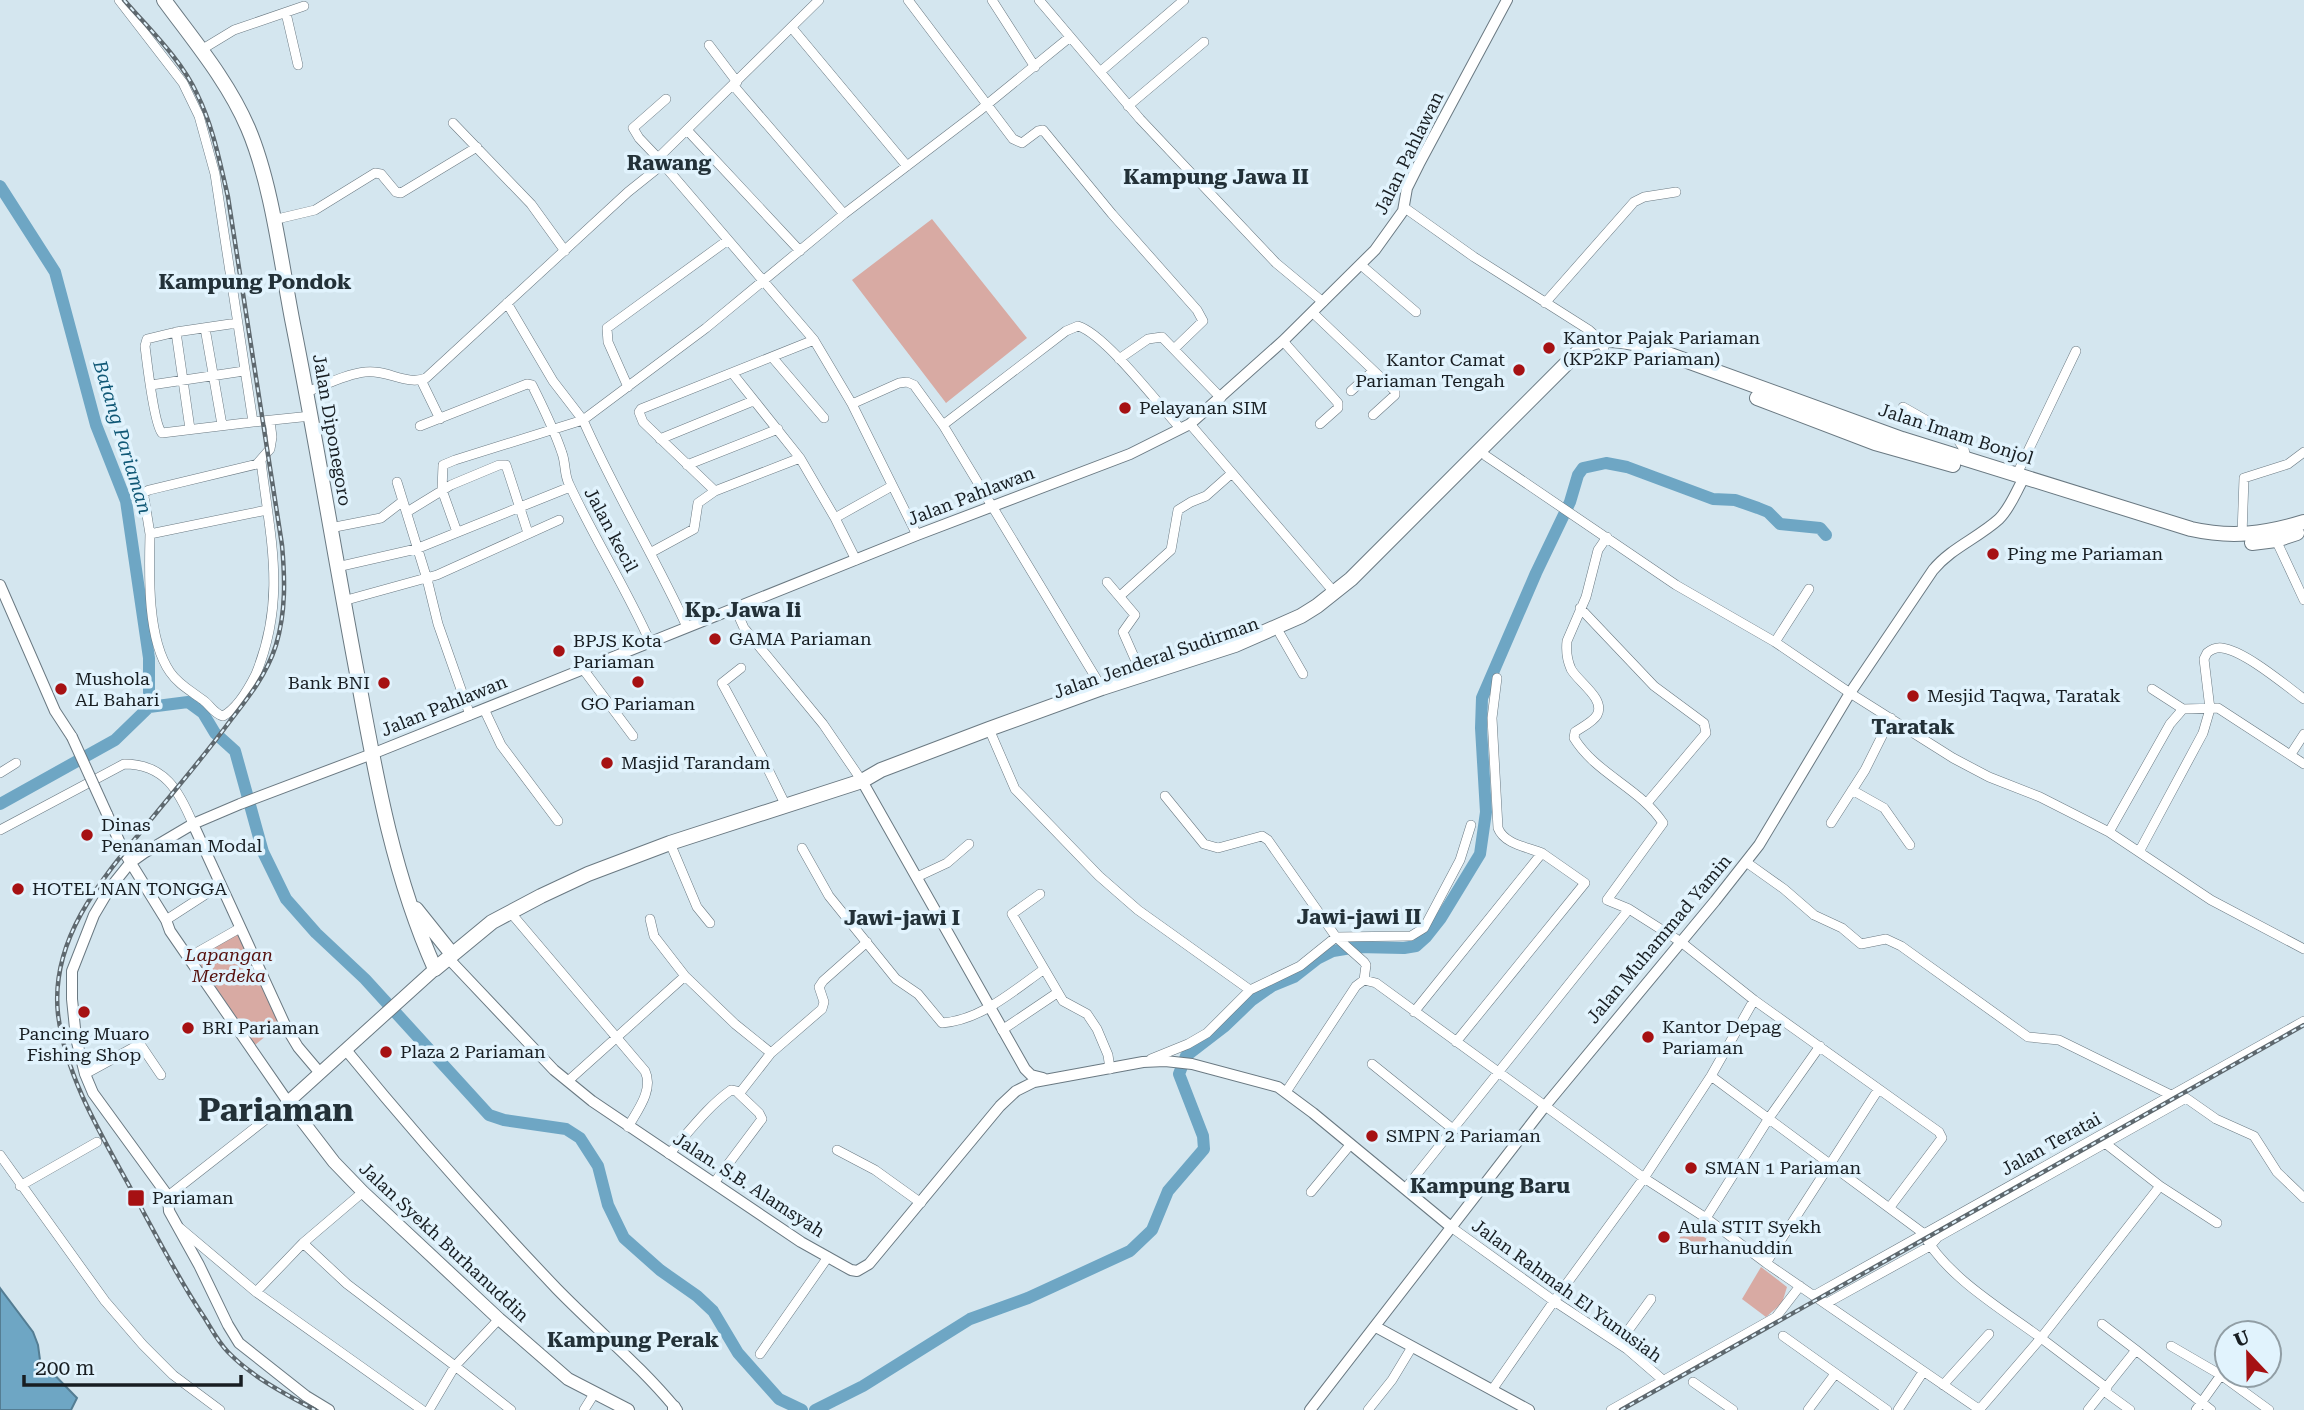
<svg xmlns="http://www.w3.org/2000/svg" width="2304" height="1410" viewBox="0 0 2304 1410" font-family="'Roboto Serif',serif">
  <style>
    .green { fill: #d8aaa3 }
    .water { fill: #6ea6c4; stroke: #547d93; stroke-width: 2 }
    .lines { fill: none; stroke-linecap: round; stroke-linejoin: round }
    .river { stroke: #6ea6c4; stroke-width: 12 }
    .minor-casing { stroke: #6a7982; stroke-width: 10 }
    .tertiary-casing { stroke: #6a7982; stroke-width: 12 }
    .secondary-casing { stroke: #6a7982; stroke-width: 14 }
    .primary-casing { stroke: #6a7982; stroke-width: 16 }
    .minor { stroke: #fff; stroke-width: 9 }
    .tertiary { stroke: #fff; stroke-width: 10 }
    .secondary { stroke: #fff; stroke-width: 12 }
    .primary { stroke: #fff; stroke-width: 14 }
    .rail-casing { stroke: #5e686e; stroke-width: 4.5 }
    .rail { stroke: #e1f3fd; stroke-width: 2; stroke-dasharray: 5; stroke-linecap: butt }
    .tertiary-bridge-casing { stroke: #6a7982; stroke-width: 12; stroke-linecap: butt }
    .tertiary-bridge { stroke: #fff; stroke-width: 10 }
    .poi-dot { fill: #a61113; stroke: #e1f3fd; stroke-width: 2.5 }
    .labels { text-anchor: middle; stroke-width: 7; stroke-linejoin: round; paint-order: stroke }
    .street-label { font-size: 18px; fill: #181e22; stroke: #e1f3fd }
    .poi-label { font-size: 18px; fill: #181e22; stroke: #e1f3fd; text-anchor: start }
    .park-label { font-size: 18px; font-style: italic; fill: #550f0c; stroke: #e1f3fd }
    .water-label { font-size: 19px; font-style: italic; fill: #105876; stroke: #e1f3fd }
    .quarter-label { font-size: 21px; font-weight: bold; fill: #233138; stroke: #e1f3fd }
    .town-label { font-size: 32px; font-weight: bold; fill: #233138; stroke: #e1f3fd }
  </style>
  <rect width="100%" height="100%" fill="#d4e6ef"/>
  <path class="green" d="M932,219L1027,338L946,403L852,280Z
    M239,931L279,1025L255,1045L196,958Z
    M1687,1226L1710,1241L1698,1258L1676,1244Z
    M1761,1267L1787,1287L1782,1303L1766,1317L1742,1299Z"/>
  <path class="water" d="M0,1288L33,1332L38,1345L40,1360L77,1398L71,1410H0Z"/>
  <g class="lines">
    <path class="river" d="M0,186L55,272L96,425L126,501L149,658V707L115,740L0,804
      M149,707L188,702L203,713L215,733L235,751L263,852L286,899L316,933L365,979L489,1115L504,1120L566,1129L580,1138L598,1166L608,1205L624,1238L660,1270L697,1296L713,1311L738,1353L779,1399L802,1410
      M815,1410L863,1386L970,1319L1028,1298L1130,1251L1152,1230L1168,1191L1204,1149L1203,1136L1179,1074L1186,1056L1225,1026L1252,1000L1272,986L1294,977L1317,959L1333,951L1357,947L1404,948L1416,946L1426,937L1441,918L1480,854L1486,812L1481,728L1482,698L1536,573L1570,502L1578,475L1583,468L1606,463L1627,467L1713,499L1735,500L1758,508L1768,512L1780,524L1820,528L1826,535"/>
    <g class="minor-casing">
      <path id="minor" d="M119,0L183,83L199,116L215,174L253,422L311,416
        M908,0L1013,139L1022,143L1038,131L1043,130L1112,214L1197,310L1203,321L1174,349
        M992,0L1035,67
        M1039,0L1140,119L1276,263L1323,302
        M286,13L298,65
        M792,28L907,166
        M709,45L737,82
        M201,50L234,30L304,6
        M1100,72L1184,0
        M733,85L844,214
        M1128,106L1204,42
        M453,123L531,204L565,251
        M687,130L800,251
        M658,158L639,138L633,128L666,99
        M663,164L814,340L852,404L917,535
        M1405,208L1474,257L1589,330L1600,340L1604,348
        M273,220L315,210L375,173L381,174L396,192L401,193L477,147
        M1361,265L1416,312
        M1545,303L1634,202L1644,197L1676,192
        M1312,312L1395,391V395L1373,415
        M237,323L176,332L147,339L145,346C147,362 154,425 162,433L253,422
        M205,328L222,425
        M176,332L190,429
        M1283,341L1338,403V408L1320,424
        M772,357L824,418
        M1119,359L1148,339L1162,337L1221,398
        M733,374L800,458L715,491L643,422L639,412L641,409L814,340
        M421,380L440,419
        M151,385L244,371
        M628,387L608,342L607,328L728,240
        M1351,391L1373,371
        M307,392C325,385 346,374 365,372C386,369 407,386 426,378L628,192L663,164L658,158L819,0
        M852,404L899,383L907,382L914,385L943,425L1102,688
        M1903,407L1956,437L1964,449L1966,459
        M1190,424L1334,592
        M943,425L1066,331L1078,326C1105,334 1159,405 1180,428
        M420,426L527,384L532,385C543,407 554,429 562,453C566,464 564,474 569,484C594,538 626,588 650,642
        M660,439L753,401
        M1486,456L1676,585L1775,642L1850,693L1953,758L1989,777L2040,797L2109,832L2211,900L2304,949
        M800,458L835,518L892,486
        M687,465L778,429
        M2017,474L2076,351
        M397,482L427,579L438,624L470,715
        M267,510L150,534L144,497L145,492L149,490L257,464L270,449L272,437L270,421
        M407,512L451,485L499,465H506L528,533
        M835,518L856,560
        M330,528L381,518L403,501
        M457,532L442,490L443,465L455,460L583,420L553,381L507,303
        M150,534C149,574 147,639 170,672C178,684 191,691 203,700C210,705 214,714 223,716C238,708 249,688 256,674C287,598 270,538 261,461
        M2242,535L2244,478L2288,464L2304,452
        M1607,537L1598,550L1586,597L1567,641C1566,650 1567,660 1571,669C1578,682 1606,699 1597,715C1593,722 1582,727 1575,732L1574,738C1596,774 1640,788 1663,823L1607,900L1629,909L1681,942L1754,1000L1939,1132L1942,1138L1890,1207
        M2276,540L2304,600
        M650,553L694,529L698,503L715,491
        M337,567L416,549L570,487
        M1107,582L1135,615L1123,632L1142,675
        M1120,596L1171,550L1178,510L1191,502L1206,496L1232,473
        M343,601L437,575L559,520
        M735,608L744,628L823,724L862,781
        M1580,608L1654,686L1704,723L1706,733L1647,803
        M687,627C655,557 614,491 583,420L706,328L844,214L979,111L1070,37
        M1280,634L1303,674
        M1775,642L1809,589
        M741,668L722,683L762,757L786,806
        M583,669L633,736
        M1497,678L1492,718L1498,828C1504,844 1527,847 1542,853
        M2152,689L2183,709
        M484,709L501,745L558,821
        M989,729L1015,789L1099,876L1138,910L1250,990
        M2291,754L2304,734
        M0,773L16,763
        M1852,790L1884,808L1910,845
        M1165,796L1204,844L1218,848L1262,836L1268,840L1336,937L1364,962L1366,965L1364,980
        M1831,823L1865,770L1891,718
        M0,830L124,764C165,764 179,791 193,824
        M2109,832L2170,724L2183,709L2218,708L2304,764
        M670,843L697,907L710,923
        M802,848L829,896L896,979L918,994L942,1023C981,1020 1013,991 1043,970
        M2139,852L2203,733L2210,709L2204,659L2207,653C2212,649 2216,647 2222,648C2245,651 2285,685 2304,699
        M1746,862L1784,889L1814,915L1842,928L1861,944L1886,939L1901,946L2028,1037L2059,1040L2171,1095
        M917,877L947,863L969,844
        M1040,894L1012,914L1063,1001L1087,1014L1097,1029L1108,1055L1110,1069
        M510,912L645,1071C654,1090 637,1111 628,1127
        M650,919L654,936L685,976
        M166,920L220,885
        M189,957L240,928
        M1414,1012L1542,853L1585,883L1456,1042
        M1002,1030L1057,993
        M771,1053L822,1009L824,1002L819,987L823,981L867,942
        M1151,1059L1188,1044L1207,1033L1250,990L1300,966L1336,937L1411,936L1424,928L1460,860L1471,825
        M1372,1064L1454,1130
        M85,1074L140,1044L161,1075
        M1711,1076L1923,1233C1945,1276 2003,1310 2041,1338L1979,1410
        M568,1081L685,976L735,1024L771,1053L739,1094
        M1286,1092L1356,986L1364,980L1376,983L1644,1178L1706,1218L1766,1263L1980,1410
        M2105,1143L2160,1186L2217,1223
        M837,1150L875,1170L921,1203
        M669,1154C689,1132 707,1107 731,1090L736,1091L759,1113L762,1119L714,1183
        M0,1155L105,1301L143,1345L173,1375L220,1410
        M20,1186L97,1142
        M1405,1189L1629,909
        M1311,1192L1350,1145
        M168,1196L288,1102
        M1706,1218L1769,1118L1820,1046
        M1451,1227L1554,1301L1627,1349L1664,1381
        M180,1228L256,1292L422,1410
        M303,1243L347,1284L455,1366L499,1319
        M1766,1263L1878,1090
        M256,1292L303,1243L363,1192
        M1815,1295L2304,1021
        M1827,1303L1930,1246L1938,1237L2186,1098L2216,1119L2254,1136L2277,1172L2304,1198
        M2102,1324L2136,1350
        M1783,1336L1887,1410
        M1619,1343L1651,1299
        M2171,1346L2221,1375L2269,1410
        M760,1354L828,1257
        M1693,1382L1733,1410
        M1943,1385L1989,1334
        M2107,1388L2041,1338L2160,1186
        M1492,1390L1554,1301L1644,1178L1711,1076L1754,1000
        M2104,1391L2130,1410
        M429,1410L455,1366L511,1410
        M584,1410L594,1394
        M1368,1410L1392,1380L1412,1347
        M1611,1410L1776,1317L1800,1286
        M1808,1410L1835,1374
        M1898,1410L1923,1372
        M2088,1410L2136,1350L2211,1410
        M2196,1410L2221,1375"/>
    </g>
    <g class="tertiary-casing">
      <path id="tertiary" d="M0,585L55,711L72,737
        M862,781L1025,1069L1031,1075L1043,1078
        M107,814L124,852L166,920L170,931L288,1102
        M193,824L286,1027L298,1047L320,1073
        M448,958L554,1070L592,1101L801,1242L851,1270L857,1271L869,1264L1000,1106L1016,1091L1034,1082L1143,1062L1165,1061L1192,1064L1278,1087L1313,1113L1451,1227
        M346,1050C413,1132 484,1212 557,1289C597,1330 641,1366 677,1410
        M1376,1327L1529,1410
        M329,1410L306,1396L239,1343L228,1325L199,1265L169,1211L168,1196L93,1093L85,1074L76,1038L72,999V971L94,915L110,888L130,863L144,853L193,824L240,804L372,754L917,535L1130,454L1190,424L1283,341L1375,250L1403,211L1407,188L1419,164L1507,0
        M1310,1410L1545,1106L1715,901L1759,845L1850,693L1933,570C1951,548 1978,538 1999,519C2011,507 2016,491 2025,476"/>
    </g>
    <g class="secondary-casing">
      <path id="secondary" d="M435,969L288,1102L334,1162L363,1192L499,1319L568,1379L628,1410
        M674,1410V1407"/>
    </g>
    <g class="primary-casing">
      <path id="primary" d="M164,0C194,41 228,81 248,128C272,184 281,263 293,324C317,444 336,564 359,684C377,783 394,877 435,969L492,922L541,896L588,874L670,843L862,781L881,770L989,729L1102,688L1235,645L1301,616L1317,606L1351,579L1582,348C1602,335 1622,341 1643,345L1902,439L2191,529C2231,538 2265,534 2304,522
        M1757,398L1875,443L1953,465
        M2252,543L2276,540L2297,533
        M416,909L452,954"/>
    </g>
    <use href="#minor" class="minor"/>
    <use href="#tertiary" class="tertiary"/>
    <use href="#secondary" class="secondary"/>
    <use href="#primary" class="primary"/>
    <g class="rail-casing">
      <path id="rail" d="M124,0C149,29 181,59 197,94C213,126 220,163 228,197L282,545C285,578 286,612 276,645C267,674 248,698 230,721C203,758 173,792 144,828C100,881 50,940 58,1014C66,1081 107,1144 138,1202C159,1241 179,1280 204,1317C211,1328 218,1342 228,1352C252,1377 285,1394 315,1410
        M1621,1410L2304,1025"/>
    </g>
    <use href="#rail" class="rail"/>
    <g class="tertiary-bridge-casing">
      <path id="tertiary-bridge" d="M72,737L107,814"/>
    </g>
    <use href="#tertiary-bridge" class="tertiary-bridge"/>
  </g>
  <g class="poi-dot">
    <circle cx="1549" cy="348" r="7"/>
    <circle cx="1519" cy="370" r="7"/>
    <circle cx="1125" cy="408" r="7"/>
    <circle cx="1993" cy="554" r="7"/>
    <circle cx="715" cy="639" r="7"/>
    <circle cx="559" cy="651" r="7"/>
    <circle cx="638" cy="682" r="7"/>
    <circle cx="384" cy="683" r="7"/>
    <circle cx="61" cy="689" r="7"/>
    <circle cx="1913" cy="696" r="7"/>
    <circle cx="607" cy="763" r="7"/>
    <circle cx="87" cy="835" r="7"/>
    <circle cx="18" cy="889" r="7"/>
    <circle cx="84" cy="1012" r="7"/>
    <circle cx="188" cy="1028" r="7"/>
    <circle cx="1648" cy="1037" r="7"/>
    <circle cx="386" cy="1052" r="7"/>
    <circle cx="1372" cy="1136" r="7"/>
    <circle cx="1691" cy="1168" r="7"/>
    <rect x="127" y="1189" width="18" height="18" rx="3.5"/>
    <circle cx="1664" cy="1237" r="7"/>
  </g>
  <g class="labels">
    <g class="street-label">
      <text transform="translate(1409 153) rotate(-64)" y="6">Jalan Pahlawan</text>
      <text transform="translate(332 430) rotate(80)" y="6">Jalan Diponegoro</text>
      <text transform="translate(1956 434) rotate(18)" y="6">Jalan Imam Bonjol</text>
      <text transform="translate(971 496) rotate(-21)" y="6">Jalan Pahlawan</text>
      <text transform="translate(611 530) rotate(62)" y="6">Jalan kecil</text>
      <text transform="translate(1156 658) rotate(-19)" y="6">Jalan Jenderal Sudirman</text>
      <text transform="translate(444 706) rotate(-22)" y="6">Jalan Pahlawan</text>
      <text transform="translate(1659 939) rotate(-50)" y="6">Jalan Muhammad Yamin</text>
      <text transform="translate(2051 1144) rotate(-29)" y="6">Jalan Teratai</text>
      <text transform="translate(749 1185) rotate(33)" y="6">Jalan. S.B. Alamsyah</text>
      <text transform="translate(444 1242) rotate(43)" y="6">Jalan Syekh Burhanuddin</text>
      <text transform="translate(1567 1291) rotate(36)" y="6">Jalan Rahmah El Yunusiah</text>
    </g>
    <g class="poi-label">
      <text x="1563" y="344">Kantor Pajak Pariaman<tspan x="1563" dy="21">(KP2KP Pariaman)</tspan></text>
      <text x="1505" y="366" text-anchor="end">Kantor Camat<tspan x="1505" dy="21">Pariaman Tengah</tspan></text>
      <text x="1139" y="414">Pelayanan SIM</text>
      <text x="2007" y="560">Ping me Pariaman</text>
      <text x="729" y="645">GAMA Pariaman</text>
      <text x="573" y="647">BPJS Kota<tspan x="573" dy="21">Pariaman</tspan></text>
      <text x="75" y="685">Mushola<tspan x="75" dy="21">AL Bahari</tspan></text>
      <text x="370" y="689" text-anchor="end">Bank BNI</text>
      <text x="1927" y="702">Mesjid Taqwa, Taratak</text>
      <text x="638" y="710" text-anchor="middle">GO Pariaman</text>
      <text x="621" y="769">Masjid Tarandam</text>
      <text x="101" y="831">Dinas<tspan x="101" dy="21">Penanaman Modal</tspan></text>
      <text x="32" y="895">HOTEL NAN TONGGA</text>
      <text x="1662" y="1033">Kantor Depag<tspan x="1662" dy="21">Pariaman</tspan></text>
      <text x="202" y="1034">BRI Pariaman</text>
      <text x="84" y="1040" text-anchor="middle">Pancing Muaro<tspan x="84" dy="21">Fishing Shop</tspan></text>
      <text x="400" y="1058">Plaza 2 Pariaman</text>
      <text x="1386" y="1142">SMPN 2 Pariaman</text>
      <text x="1705" y="1174">SMAN 1 Pariaman</text>
      <text x="152" y="1204">Pariaman</text>
      <text x="1678" y="1233">Aula STIT Syekh<tspan x="1678" dy="21">Burhanuddin</tspan></text>
    </g>
    <g class="park-label">
      <text x="229" y="961">Lapangan<tspan x="229" dy="21">Merdeka</tspan></text>
    </g>
    <g class="water-label">
      <text transform="translate(123 437) rotate(73)" y="7">Batang Pariaman</text>
    </g>
    <g class="quarter-label">
      <text x="669" y="170">Rawang</text>
      <text x="1216" y="184">Kampung Jawa II</text>
      <text x="255" y="289">Kampung Pondok</text>
      <text x="743" y="617">Kp. Jawa Ii</text>
      <text x="1913" y="734">Taratak</text>
      <text x="1359" y="924">Jawi-jawi II</text>
      <text x="902" y="925">Jawi-jawi I</text>
      <text x="1490" y="1193">Kampung Baru</text>
      <text x="633" y="1347">Kampung Perak</text>
    </g>
    <g class="town-label">
      <text x="276" y="1121">Pariaman</text>
    </g>
  </g>
  <g transform="translate(2248 1354) rotate(338)"><circle r="33" fill="#e1f3fd" stroke="#919ea5" stroke-width="2"/>
  <path d="M0-5L12 26L0 18L-12 26Z" fill="#a61113"/>
  <text y="-10" font-size="19" font-weight="bold" text-anchor="middle" fill="#181e22">U</text>
  </g>
  <path d="M24 1375v10h217v-10" fill="none" stroke="#181e22" stroke-width="3.5"/>
  <text x="35" y="1375" font-size="21" fill="#181e22" stroke="#e1f3fd" stroke-width="5" paint-order="stroke">200 m</text>
</svg>
